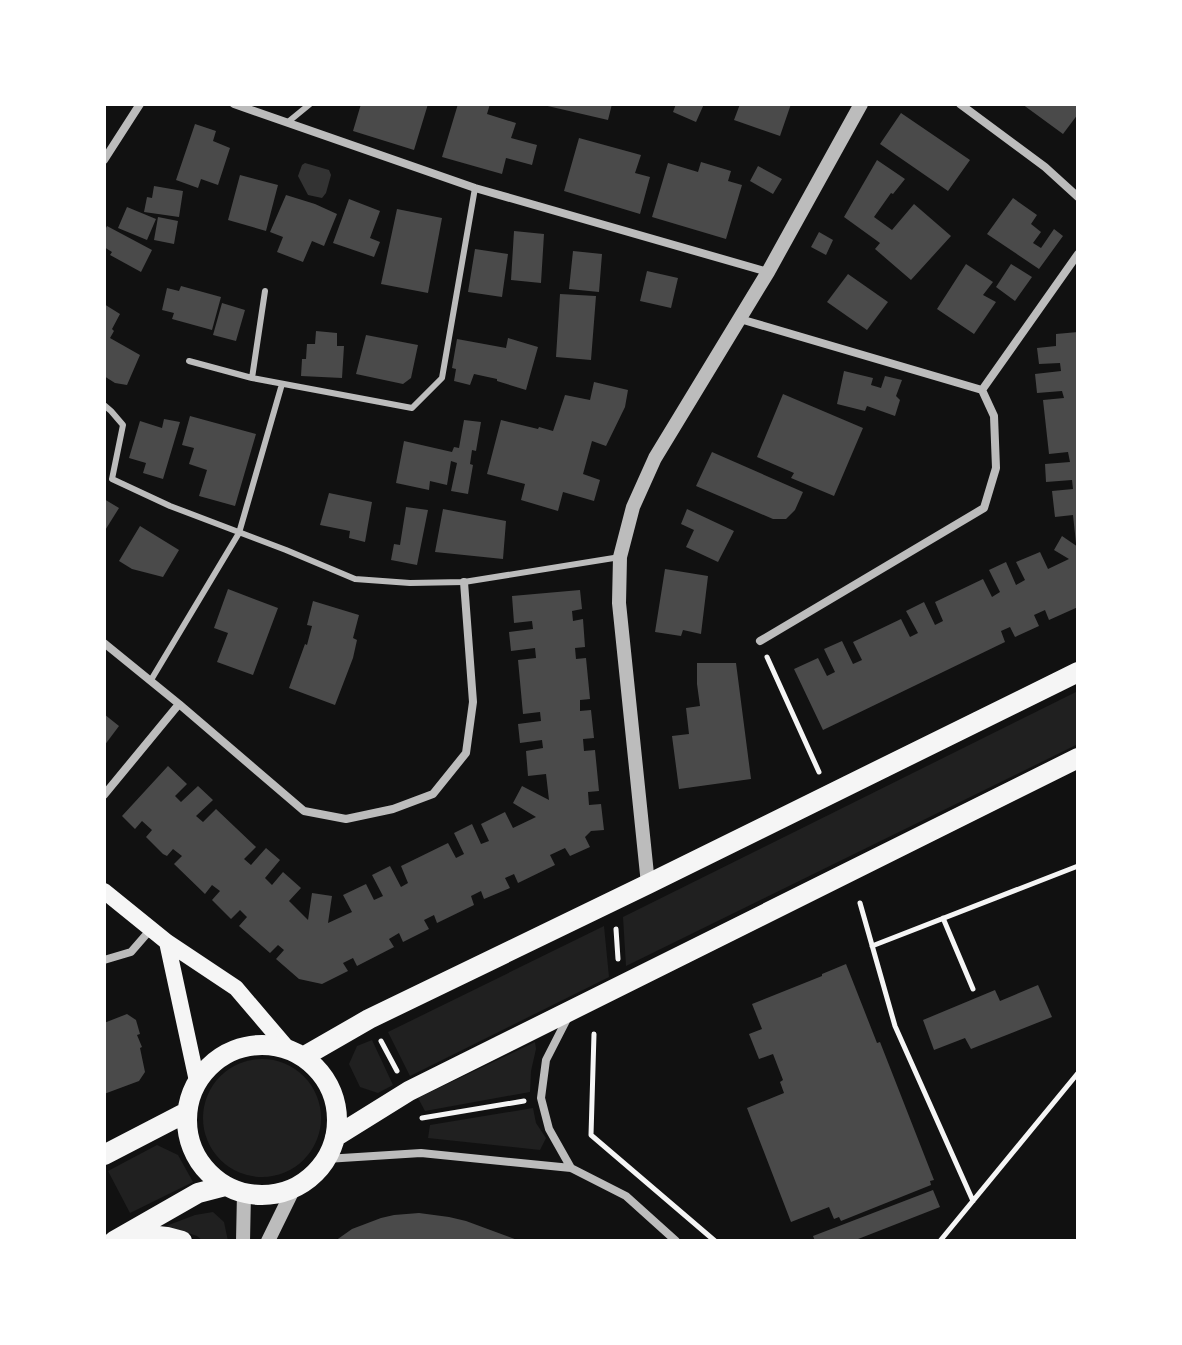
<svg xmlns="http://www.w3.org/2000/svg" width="1182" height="1345" viewBox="0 0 1182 1345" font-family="Ubuntu,sans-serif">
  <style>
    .green { fill: #202020 }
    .water { fill: #333 }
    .building { fill: #4a4a4a }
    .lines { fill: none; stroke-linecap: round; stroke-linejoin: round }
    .path { stroke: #f5f5f5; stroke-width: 5 }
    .service { stroke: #bcbcbc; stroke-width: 6 }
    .minor { stroke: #bcbcbc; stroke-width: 8 }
    .tertiary { stroke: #bcbcbc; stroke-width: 14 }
    .secondary { stroke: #f5f5f5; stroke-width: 16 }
    .primary { stroke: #f5f5f5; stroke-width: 20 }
  </style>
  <rect width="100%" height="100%" fill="#111"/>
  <path class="green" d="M1078,691V744L626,966L623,917Z
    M604,926L609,977L410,1076L388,1032Z
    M372,1040L393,1085L378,1093L360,1087L349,1064L357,1046Z
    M535,1042L536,1049L531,1071L530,1092L425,1111L418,1098Z
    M203 1118a59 59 0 1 1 118 0a59 59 0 1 1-118 0Z
    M533,1108L536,1123L546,1138L540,1150L428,1138L430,1125Z
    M157,1145L178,1155L193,1182L130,1213L108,1171Z
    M213,1212L224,1222L228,1241H203L197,1236L166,1226L195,1215Z"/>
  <path class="water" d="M305,163L329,170L331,175L326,193L322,198L308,195L298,176L302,165Z"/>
  <path class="building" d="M361,104H428L414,150L353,131Z
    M458,104H490L487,114L516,123L511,138L537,145L532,165L506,158L502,174L442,157Z
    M539,104H612L608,120Z
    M676,104H704L696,122L673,112Z
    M740,104H791L780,136L734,120Z
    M1022,104H1074L1078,107V114L1063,134Z
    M901,113L970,160L948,191L880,144Z
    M195,124L216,131L213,141L230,148L218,185L201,179L198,188L176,180Z
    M579,138L641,155L635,173L650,177L640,214L564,191Z
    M877,160L905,179L893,194L891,193L874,217L892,230L914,204L951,236L911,280L875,249L880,243L844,217Z
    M701,162L731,171L728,181L742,185L726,239L652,217L668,163L698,172Z
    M758,166L782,179L773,194L750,181Z
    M240,175L278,185L266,231L228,220Z
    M154,186L183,191L179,217L144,212L147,197L152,198Z
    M286,195L315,204L337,214L324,246L312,241L303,262L277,252L283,237L270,232Z
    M1013,198L1037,215L1031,224L1041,232L1033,243L1041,248L1054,229L1063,236L1039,269L987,234Z
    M349,199L380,211L370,238L380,242L374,257L333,243Z
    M127,207L156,219L147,240L118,228Z
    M397,209L442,218L428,293L381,284Z
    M158,217L178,221L174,244L154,240Z
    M107,226L152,250L141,272L110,255L112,252L104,247V232Z
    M514,231L544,234L541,283L511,280Z
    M819,232L833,240L826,255L811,247Z
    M475,249L508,254L502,297L468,292Z
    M573,251L602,254L599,292L569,289Z
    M966,264L993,282L983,295L996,302L974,334L937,309Z
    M1011,264L1032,277L1015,301L996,287Z
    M647,271L678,278L671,308L640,301Z
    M848,274L888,302L867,330L827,302Z
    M181,286L221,297L212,330L172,319L174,313L162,310L167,288L179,291Z
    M560,294L596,296L591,360L556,357Z
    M222,303L245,310L236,341L213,335Z
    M104,304L120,314L112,329L114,331L110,338L140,355L127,385L115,383L104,376Z
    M316,331L337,333V346H344L342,378L301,376L302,359H306L307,344H315Z
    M1078,332V543H1076L1073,515L1055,517L1052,491L1073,489L1072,480L1046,482L1045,464L1070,462L1068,452L1049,454L1043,400L1064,398L1062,391L1037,393L1035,374L1061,371L1060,363L1039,364L1037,348L1056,346V334Z
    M366,335L418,345L411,378L403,384L356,374Z
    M508,338L538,347L526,390L497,381V379L474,374L470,385L454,381L456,369L452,368L457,339L506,348Z
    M844,371L873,378L871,385L881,388L885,376L902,380L896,396L900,400L895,416L867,406L865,411L837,404Z
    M594,382L628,390L625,407L606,446L592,441L583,474L600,480L594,501L563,492L558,511L521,500L525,484L487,474L501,420L538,429L539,427L553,431L565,395L590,400Z
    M783,394L863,428L834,496L791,478L794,473L757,457Z
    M190,416L256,434L235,506L199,496L207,470L189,464L194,448L182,445Z
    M164,419L180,422L163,479L143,473L146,463L129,458L140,421L162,428Z
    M464,420L481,422L476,451L472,450L470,464L473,465L468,494L451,491L457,463L451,461L447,485L430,481L429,490L396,483L404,441L452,452L454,447L459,448Z
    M712,452L803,492L795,510L786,519H773L696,486Z
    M329,493L372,502L365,542L349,538L350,531L320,525Z
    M104,499L119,508L104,532Z
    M406,507L428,510L417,565L391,560L394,544L400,545Z
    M443,509L506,521L503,559L435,552Z
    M687,509L734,531L718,562L686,547L694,530L681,524Z
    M140,526L179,550L163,577L132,569L119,561Z
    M1062,536L1078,547V607L1049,620L1045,610L1034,615L1039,626L1015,637L1010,627L1001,631L1005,642L823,730L794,669L818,658L827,676L835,672L824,649L842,641L853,664L862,660L853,642L901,619L910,637L918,633L906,611L924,602L935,625L943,621L935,602L983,579L992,597L1000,592L989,570L1006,562L1016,585L1025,580L1016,562L1040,552L1048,569L1069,559L1054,550Z
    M665,569L708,576L701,634L683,630L681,636L655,632Z
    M228,589L278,608L253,675L217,662L228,633L214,628Z
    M580,590L582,609L572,611L573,621L583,619L585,647L575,648L576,659L586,658L590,699L580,700V711L591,710L594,738L583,739L584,751L595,750L599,791L588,792L589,805L601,804L604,830L591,831L585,837L590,847L570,856L565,848L550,855L555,865L518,883L514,874L505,878L510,888L484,899L481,891L471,896L474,905L437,923L434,915L424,920L429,929L403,942L399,933L389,939L394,947L357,966L353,958L343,963L348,971L322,984L299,979L276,959L284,950L278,945L270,953L239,926L247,917L240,910L231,919L212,900L220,891L212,885L205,894L174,864L182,856L173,849L167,856L163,854L146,837L152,830L142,821L135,829L122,816L168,766L187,784L175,796L181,802L198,786L213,800L196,816L203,822L216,809L256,847L244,859L251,865L266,848L280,860L265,878L272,885L283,872L301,888L289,901L308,920L312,893L332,896L328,923L352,912L343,895L366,884L374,900L383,896L372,875L390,866L401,887L408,883L401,866L448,843L456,858L464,854L454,833L472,824L481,844L489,841L481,824L505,812L513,828L536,817L513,803L522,786L549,800L546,774L528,776L526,751L543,748L542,740L520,743L518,724L541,721L540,712L523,714L518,660L536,658L535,648L511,651L509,632L533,629L532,621L514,623L512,596Z
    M313,601L359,615L353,638L357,640L353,658L335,705L289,688L305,644L307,645L312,626L307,625Z
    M697,663H736L751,779L679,789L672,736L689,734L686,708L700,706L697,684Z
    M104,714L119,726L104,746Z
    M846,964L877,1043L880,1042L934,1180L930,1181L931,1185L841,1221L839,1217L834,1219L829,1207L791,1222L747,1108L784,1093L780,1082L783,1080L773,1054L759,1059L749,1034L762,1029L752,1004L822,976V974Z
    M1038,985L1052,1017L971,1049L965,1038L934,1050L923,1020L995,990L1000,1001Z
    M127,1014L136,1020L140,1034L137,1035L142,1047L140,1048L145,1072L139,1081L104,1094V1023Z
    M933,1190L940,1207L853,1241H815L813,1236Z
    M419,1213L449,1217L466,1221L520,1241H335L352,1229L381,1218L394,1215Z"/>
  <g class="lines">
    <path class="path" d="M767,657L819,772
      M860,903L895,1026L973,1201
      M943,918L973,989
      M616,929L618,959
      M872,946L1078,866
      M594,1034L591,1135L715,1241
      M381,1041L397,1071
      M422,1118L524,1101
      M940,1241L1078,1073"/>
    <path class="service" d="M288,122L310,104
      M189,361L252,378L412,408L442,378L475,188
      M252,378L265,291
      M104,405L111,411L123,425L112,479L170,506L286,550L355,579L410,583L464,582L620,557
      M151,680L239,533L282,384"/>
    <path class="minor" d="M234,104L475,188L768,272
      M960,104L1045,167L1078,197
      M104,160L140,104
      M740,319L982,390
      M760,641L984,508L996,468L994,416L982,390L1078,254
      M104,643L179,704
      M104,795L179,704L304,811L346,819L393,809L433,794L466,753L473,702L464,582
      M104,960L131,952L151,929
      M568,1017L546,1060L541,1098L549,1129L571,1168
      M326,1159L421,1153L571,1168L626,1196L676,1241"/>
    <path class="tertiary" d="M648,884L619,603L620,557L633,507L655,458L768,272L861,104
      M243,1241L244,1193
      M268,1241L294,1188"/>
    <path class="secondary" d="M104,891L167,942L236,988L288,1049
      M167,942L197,1081"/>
    <path class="primary" d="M187 1120a75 75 0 1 1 150 0a75 75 0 1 1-150 0Z
      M303,1057L369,1019L648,884L1078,672
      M335,1137L409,1091L1078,758
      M104,1155L187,1112
      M129,1233L167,1237L182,1241
      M114,1241L198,1193L225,1186"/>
  </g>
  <rect width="1182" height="1345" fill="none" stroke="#ffffff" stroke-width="212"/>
</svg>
